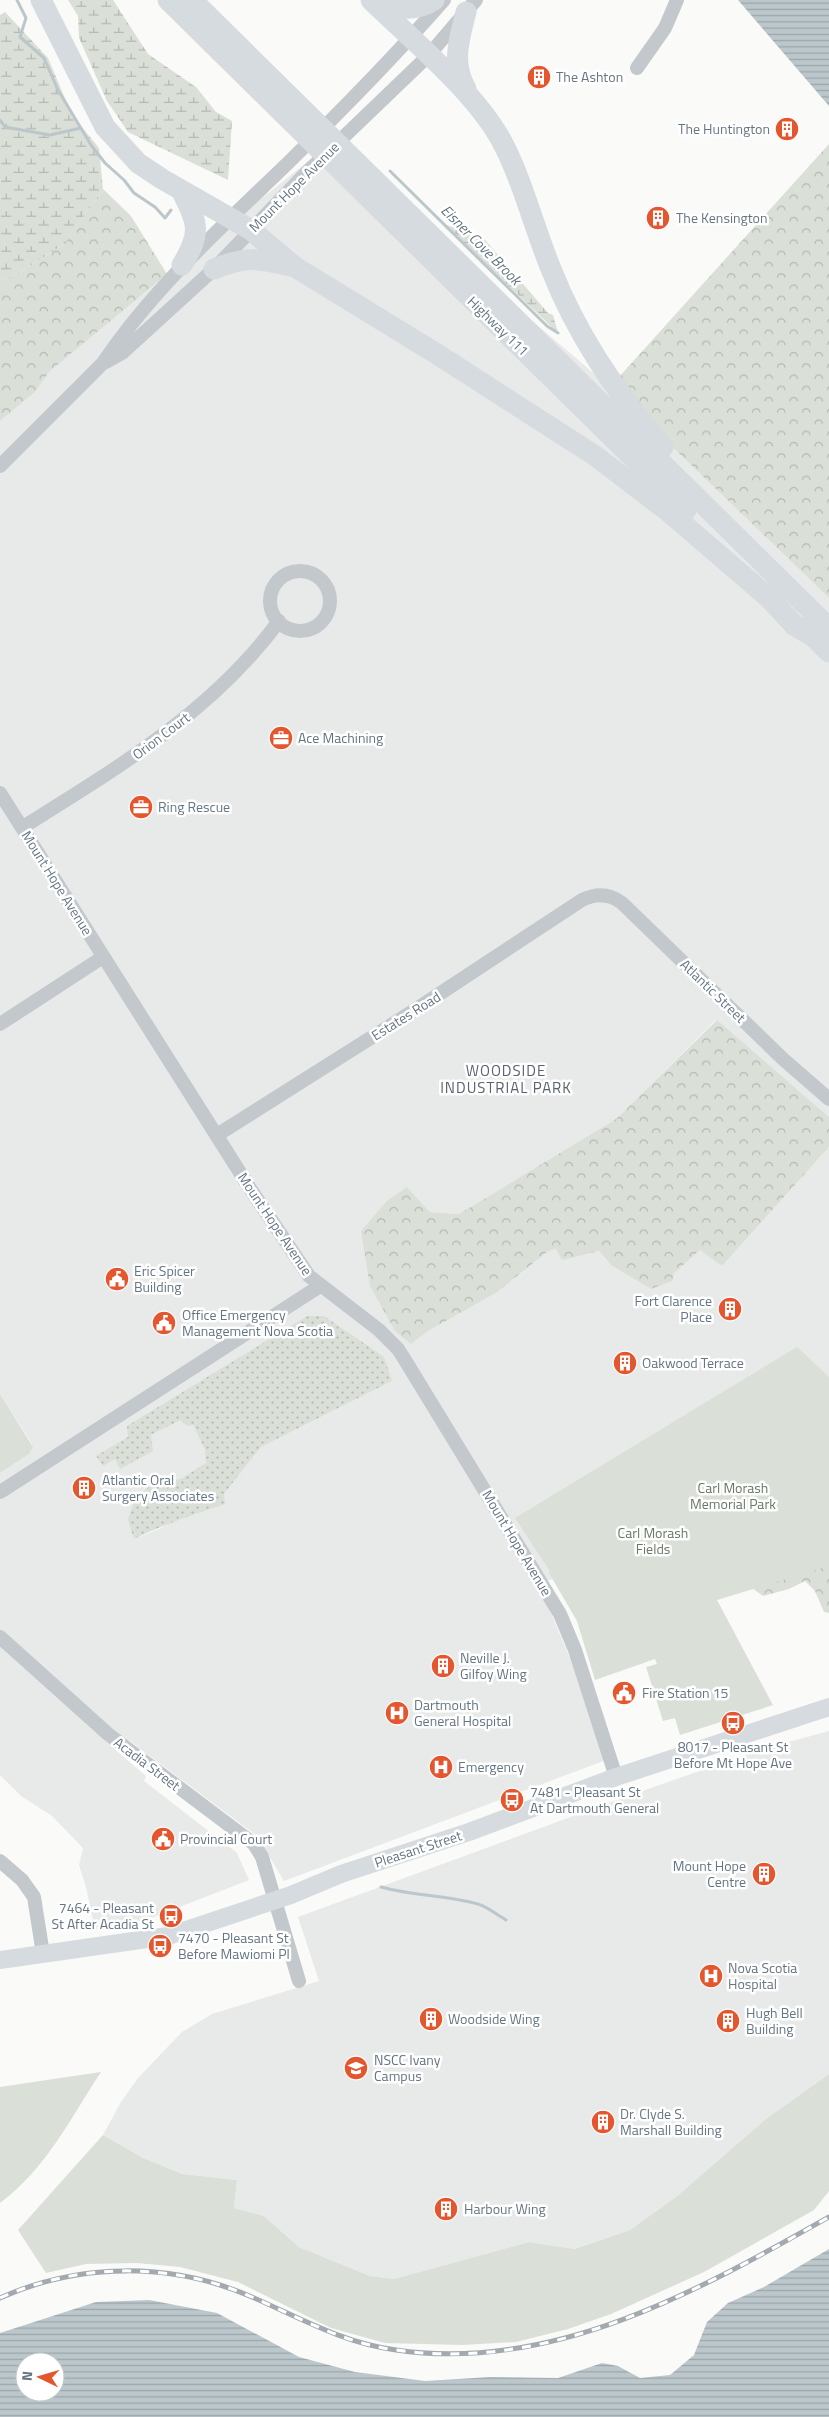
<svg xmlns="http://www.w3.org/2000/svg" width="829" height="2417" viewBox="0 0 829 2417" font-family="'Titillium Web',sans-serif">
  <style>
    .built { fill: #e8e9e9; fill-rule: evenodd }
    .grass { fill: url(#grass-dots) }
    .forest { fill: url(#forest-crowns) }
    .wetland { fill: url(#wetland-marsh) }
    .green { fill: #dadfd7 }
    .water { fill: url(#water-rules); fill-rule: evenodd }
    .lines { fill: none; stroke-linecap: round; stroke-linejoin: round }
    .stream { stroke: #bbc7cb; stroke-width: 3 }
    .minor { stroke: #c3c8cc; stroke-width: 14 }
    .major { stroke: #d6dbdf; stroke-width: 18 }
    .highway { stroke: #d6dbdf; stroke-width: 21 }
    .rail-casing { stroke: #a2aab0; stroke-width: 5 }
    .rail { stroke: #fff; stroke-width: 3; stroke-dasharray: 9; stroke-linecap: butt }
    .labels { text-anchor: middle; stroke-width: 5; stroke-linejoin: round; paint-order: stroke }
    .poi-label { font-size: 14px; fill: #657683; stroke: #fff; text-anchor: start }
    .street-label { font-size: 14px; fill: #657683; stroke: #fff }
    .park-label { font-size: 14px; fill: #687a64; stroke: #fff }
    .water-label { font-size: 15px; font-style: italic; fill: #60757c; stroke: #fff }
    .neighbourhood-label { font-size: 15px; letter-spacing: 1px; fill: #57646e; stroke: #fff }
  </style>
  <defs>
    <pattern id="grass-dots" width="8" height="8" patternUnits="userSpaceOnUse" patternTransform="scale(1.25)"><rect width="8" height="8" fill="#dadfd7"/><path d="M2 2h.1M6 6h.1" fill="none" stroke="#b4b9b4" stroke-width="1.8" stroke-linecap="round"/></pattern>
    <pattern id="forest-crowns" width="20" height="18" patternUnits="userSpaceOnUse" patternTransform="scale(1.25)"><rect width="20" height="18" fill="#dadfd7"/><path d="M2 6a3 3 0 1 1 6 0M12 15a3 3 0 1 1 6 0" fill="none" stroke="#b4b9b4"/></pattern>
    <pattern id="wetland-marsh" width="20" height="14" patternUnits="userSpaceOnUse" patternTransform="scale(1.25)"><rect width="20" height="14" fill="#dadfd7"/><path d="M1 5h8M5 5V1M11 12h8M15 12V8" fill="none" stroke="#b4b9b4"/></pattern>
    <pattern id="water-rules" width="6" height="5" patternUnits="userSpaceOnUse" patternTransform="scale(1.25)"><rect width="6" height="5" fill="#bbc7cb"/><path d="M0 2.5h6" fill="none" stroke="#9ca6aa"/></pattern>
  </defs>
  <rect width="100%" height="100%" fill="#fafaf8"/>
  <path class="built" d="M327,146L610,387L829,598V1117L716,1020L616,1119L459,1214L430,1212L407,1187L411,1344L428,1331L496,1293L547,1252L557,1249L562,1259L599,1251L612,1266L651,1289L674,1273L700,1249L722,1266L829,1147V1377L555,1578L539,1584L581,1685L606,1760L284,1881L257,1836L130,1741L111,1746L146,1776L144,1781L237,1853L249,1880L146,1920L95,1930L86,1887L79,1865L83,1848L52,1816L21,1796L0,1775V1473L29,1454L32,1444L0,1394V421L35,392L50,371L94,333ZM344,1329L392,1381L261,1447L224,1494L159,1529L134,1539L149,1487L182,1478L207,1463L205,1450L193,1425L181,1420L151,1435L120,1468L115,1459L128,1437Z
    M829,1731V2074L766,2119L676,2197L630,2230L573,2249L529,2242L394,2279L370,2276L299,2247L264,2216L234,2208L237,2180L184,2174L143,2158L103,2135L121,2102L138,2078L182,2032L212,2014L319,1981L298,1917L625,1797L763,1749Z"/>
  <path class="grass" d="M307,1316H324L384,1357L392,1381L261,1447L224,1494L225,1504C194,1514 163,1525 134,1539L128,1520L135,1498L149,1487L182,1478L206,1463L205,1450L193,1425L187,1426L181,1420L151,1435L153,1451L120,1469L115,1459L103,1466L96,1456L128,1437L127,1426Z"/>
  <path class="forest" d="M829,144V598L610,387Z
    M103,189L131,216L167,274L50,371L35,392L0,421V281L19,273L64,244Z
    M717,1020L829,1117V1147L722,1266L700,1250L674,1273L672,1281L651,1289L612,1266L599,1251L562,1260L556,1249L547,1252L496,1293L428,1331L411,1344L395,1331L370,1286L361,1231L387,1201L407,1187L430,1212L459,1214L616,1119Z
    M829,1528V1613L824,1612L815,1591L805,1581L789,1589L763,1596L752,1588Z"/>
  <path class="wetland" d="M68,0H113L148,54L196,87L216,112L232,121L228,180L128,132L107,101L79,38L78,16Z
    M5,12L48,58L72,115L99,148L103,189L64,244L19,273L0,281V15Z
    M445,225L480,234L548,313L553,315L558,333Z"/>
  <path class="green" d="M797,1347L829,1377V1566L717,1600L773,1705L680,1735L675,1718L663,1721L646,1667L657,1664L655,1659L595,1680L577,1621L549,1573V1570L515,1518Z
    M0,1394L33,1447L29,1454L0,1473Z
    M101,2072C70,2119 46,2169 0,2203V2087Z
    M829,2074V2191L814,2210L704,2272L611,2314L568,2329L516,2342L462,2345L385,2343L331,2328L238,2282L180,2267L137,2263L86,2264L46,2273L18,2230L103,2135L143,2158L183,2174L237,2180L234,2208L264,2216L299,2247L370,2276L394,2279L529,2242L574,2249L630,2230L676,2197L766,2119Z"/>
  <path class="water" d="M738,0H829V106Z
    M829,2249V2417H0V2333L96,2302L149,2300L217,2313L299,2357L355,2372L425,2381L490,2377L558,2378L602,2363L618,2366L640,2378L670,2375L694,2355L707,2322L728,2303L764,2287ZM25,2362H55V2392H25Z"/>
  <g class="lines">
    <path class="stream" d="M17,0L26,18L20,37L44,58L58,90L91,145L105,163L124,180L134,193L155,207L165,218L171,210
      M0,120L5,127L50,135L81,128
      M390,171L547,326L558,333
      M381,1887C413,1896 446,1895 478,1904C488,1907 497,1915 506,1920"/>
    <path class="minor" d="M637,68L665,28L677,0
      M106,362L122,353L214,269L304,175L428,56L476,0
      M0,466L103,363C154,287 224,225 290,161C343,109 395,56 444,0
      M270 601a30 30 0 1 1 60 0a30 30 0 1 1-60 0Z
      M0,793L251,1190L309,1276L379,1330L398,1349L405,1360L560,1614L575,1650L616,1777
      M23,827C116,769 213,711 279,621
      M0,1024L103,957
      M217,1135L418,1008L582,900C596,893 610,894 622,903L783,1059L829,1099
      M0,1492L320,1286
      M0,1637L108,1734L254,1844L262,1857L299,1981
      M0,1861L22,1880L34,1897L43,1954"/>
    <path class="major" d="M0,1960L168,1936L291,1895L341,1874L469,1832L616,1777L829,1707"/>
    <path class="highway" d="M41,0L105,127L138,163L162,179L251,230L295,267L437,354L594,455L669,512L769,598L795,626L814,637
      M168,0L686,510
      M192,0L829,628
      M371,0C411,39 472,89 500,138C521,175 534,228 551,269C577,335 616,393 663,447
      M372,1C394,7 414,14 434,0
      M466,89C451,63 459,40 466,12
      M181,190C198,222 202,233 182,265
      M214,269C246,256 258,258 291,266
      M804,627L829,652"/>
    <g class="rail-casing">
      <path id="rail" d="M0,2298C80,2262 172,2262 252,2297C300,2318 343,2343 396,2350C552,2373 698,2291 829,2217"/>
    </g>
    <use href="#rail" class="rail"/>
  </g>
  <defs>
    <g id="building-disc" transform="scale(1.25)"><circle r="9.5" fill="#e4572e" stroke="#fff"/><path d="M-4-6H4V6H1V3H-1V6H-4ZM-2.5-4.3h1.7v1.8h-1.7ZM.8-4.3h1.7v1.8H.8ZM-2.5-1h1.7V.8h-1.7ZM.8-1h1.7V.8H.8Z" fill="#fff"/></g>
    <g id="office-disc" transform="scale(1.25)"><circle r="9.5" fill="#e4572e" stroke="#fff"/><path d="M-6-3h4V-5.5h4V-3h4V5H-6ZM-1-4.5V-3h2v-1.5ZM-6 0V1H6V0Z" fill="#fff"/></g>
    <g id="civic-disc" transform="scale(1.25)"><circle r="9.5" fill="#e4572e" stroke="#fff"/><path d="M-.6-6.5H3V-4.5H.6V-3L4-1V1h2V6H-6V1h2V-1L-.6-3ZM-1.2 2.5V6h2.4V2.5Z" fill="#fff"/></g>
    <g id="hospital-disc" transform="scale(1.25)"><circle r="9.5" fill="#e4572e" stroke="#fff"/><path d="M-5-5h3v3.5h4V-5h3V5h-3V1.5h-4V5h-3Z" fill="#fff"/></g>
    <g id="bus-disc" transform="scale(1.25)"><circle r="9.5" fill="#e4572e" stroke="#fff"/><path d="M-5-6H5V4H4V6H2V4H-2V6H-4V4H-5ZM-3.5-4V0h7V-4ZM-3.5 1.2v1.5H-2V1.2ZM2 1.2v1.5H3.5V1.2Z" fill="#fff"/></g>
    <g id="university-disc" transform="scale(1.25)"><circle r="9.5" fill="#e4572e" stroke="#fff"/><path d="M0-5L7-2L0 1L-7-2ZM-4 1L0 2.5L4 1V4Q0 6-4 4Z" fill="#fff"/></g>
  </defs>
  <g fill-rule="evenodd">
    <use href="#building-disc" x="539" y="77"/>
    <use href="#building-disc" x="787" y="129"/>
    <use href="#building-disc" x="658" y="218"/>
    <use href="#office-disc" x="281" y="738"/>
    <use href="#office-disc" x="141" y="807"/>
    <use href="#civic-disc" x="117" y="1279"/>
    <use href="#building-disc" x="730" y="1309"/>
    <use href="#civic-disc" x="164" y="1323"/>
    <use href="#building-disc" x="625" y="1363"/>
    <use href="#building-disc" x="84" y="1488"/>
    <use href="#building-disc" x="443" y="1666"/>
    <use href="#civic-disc" x="624" y="1693"/>
    <use href="#hospital-disc" x="397" y="1713"/>
    <use href="#bus-disc" x="733" y="1723"/>
    <use href="#hospital-disc" x="441" y="1767"/>
    <use href="#bus-disc" x="512" y="1800"/>
    <use href="#civic-disc" x="163" y="1839"/>
    <use href="#building-disc" x="764" y="1874"/>
    <use href="#bus-disc" x="171" y="1916"/>
    <use href="#bus-disc" x="160" y="1946"/>
    <use href="#hospital-disc" x="711" y="1976"/>
    <use href="#building-disc" x="431" y="2019"/>
    <use href="#building-disc" x="728" y="2021"/>
    <use href="#university-disc" x="356" y="2068"/>
    <use href="#building-disc" x="603" y="2122"/>
    <use href="#building-disc" x="446" y="2209"/>
  </g>
  <g class="labels">
    <g class="poi-label">
      <text x="556" y="82">The Ashton</text>
      <text x="770" y="134" text-anchor="end">The Huntington</text>
      <text x="676" y="223">The Kensington</text>
      <text x="298" y="743">Ace Machining</text>
      <text x="158" y="812">Ring Rescue</text>
      <text x="134" y="1276">Eric Spicer<tspan x="134" dy="16">Building</tspan></text>
      <text x="712" y="1306" text-anchor="end">Fort Clarence<tspan x="712" dy="16">Place</tspan></text>
      <text x="182" y="1320">Office Emergency<tspan x="182" dy="16">Management Nova Scotia</tspan></text>
      <text x="642" y="1368">Oakwood Terrace</text>
      <text x="102" y="1485">Atlantic Oral<tspan x="102" dy="16">Surgery Associates</tspan></text>
      <text x="460" y="1663">Neville J.<tspan x="460" dy="16">Gilfoy Wing</tspan></text>
      <text x="642" y="1698">Fire Station 15</text>
      <text x="414" y="1710">Dartmouth<tspan x="414" dy="16">General Hospital</tspan></text>
      <text x="733" y="1752" text-anchor="middle">8017 - Pleasant St<tspan x="733" dy="16">Before Mt Hope Ave</tspan></text>
      <text x="458" y="1772">Emergency</text>
      <text x="530" y="1797">7481 - Pleasant St<tspan x="530" dy="16">At Dartmouth General</tspan></text>
      <text x="180" y="1844">Provincial Court</text>
      <text x="746" y="1871" text-anchor="end">Mount Hope<tspan x="746" dy="16">Centre</tspan></text>
      <text x="154" y="1913" text-anchor="end">7464 - Pleasant<tspan x="154" dy="16">St After Acadia St</tspan></text>
      <text x="178" y="1943">7470 - Pleasant St<tspan x="178" dy="16">Before Mawiomi Pl</tspan></text>
      <text x="728" y="1973">Nova Scotia<tspan x="728" dy="16">Hospital</tspan></text>
      <text x="746" y="2018">Hugh Bell<tspan x="746" dy="16">Building</tspan></text>
      <text x="448" y="2024">Woodside Wing</text>
      <text x="374" y="2065">NSCC Ivany<tspan x="374" dy="16">Campus</tspan></text>
      <text x="620" y="2119">Dr. Clyde S.<tspan x="620" dy="16">Marshall Building</tspan></text>
      <text x="464" y="2214">Harbour Wing</text>
    </g>
    <g class="street-label">
      <text transform="translate(294 187) rotate(-45)" y="5">Mount Hope Avenue</text>
      <text transform="translate(498 326) rotate(44)" y="5">Highway 111</text>
      <text transform="translate(161 736) rotate(-37)" y="5">Orion Court</text>
      <text transform="translate(57 883) rotate(58)" y="5">Mount Hope Avenue</text>
      <text transform="translate(713 991) rotate(44)" y="5">Atlantic Street</text>
      <text transform="translate(406 1016) rotate(-32)" y="5">Estates Road</text>
      <text transform="translate(275 1224) rotate(56)" y="5">Mount Hope Avenue</text>
      <text transform="translate(517 1543) rotate(59)" y="5">Mount Hope Avenue</text>
      <text transform="translate(147 1764) rotate(37)" y="5">Acadia Street</text>
      <text transform="translate(418 1849) rotate(-18)" y="5">Pleasant Street</text>
    </g>
    <g class="park-label">
      <text x="733" y="1493">Carl Morash<tspan x="733" dy="16">Memorial Park</tspan></text>
      <text x="653" y="1538">Carl Morash<tspan x="653" dy="16">Fields</tspan></text>
    </g>
    <g class="water-label">
      <text transform="translate(481 245) rotate(45)" y="5">Eisner Cove Brook</text>
    </g>
    <g class="neighbourhood-label">
      <text x="506" y="1076">WOODSIDE<tspan x="506" dy="17">INDUSTRIAL PARK</tspan></text>
    </g>
  </g>
  <g transform="translate(40 2377) rotate(275)"><circle r="24" fill="#ffffff" stroke="#c1c8cd"/>
  <path d="M0-4L9 19L0 12L-9 19Z" fill="#e4572e"/>
  <text y="-8" font-size="14" font-weight="bold" text-anchor="middle" fill="#657683">N</text>
  </g>
</svg>
